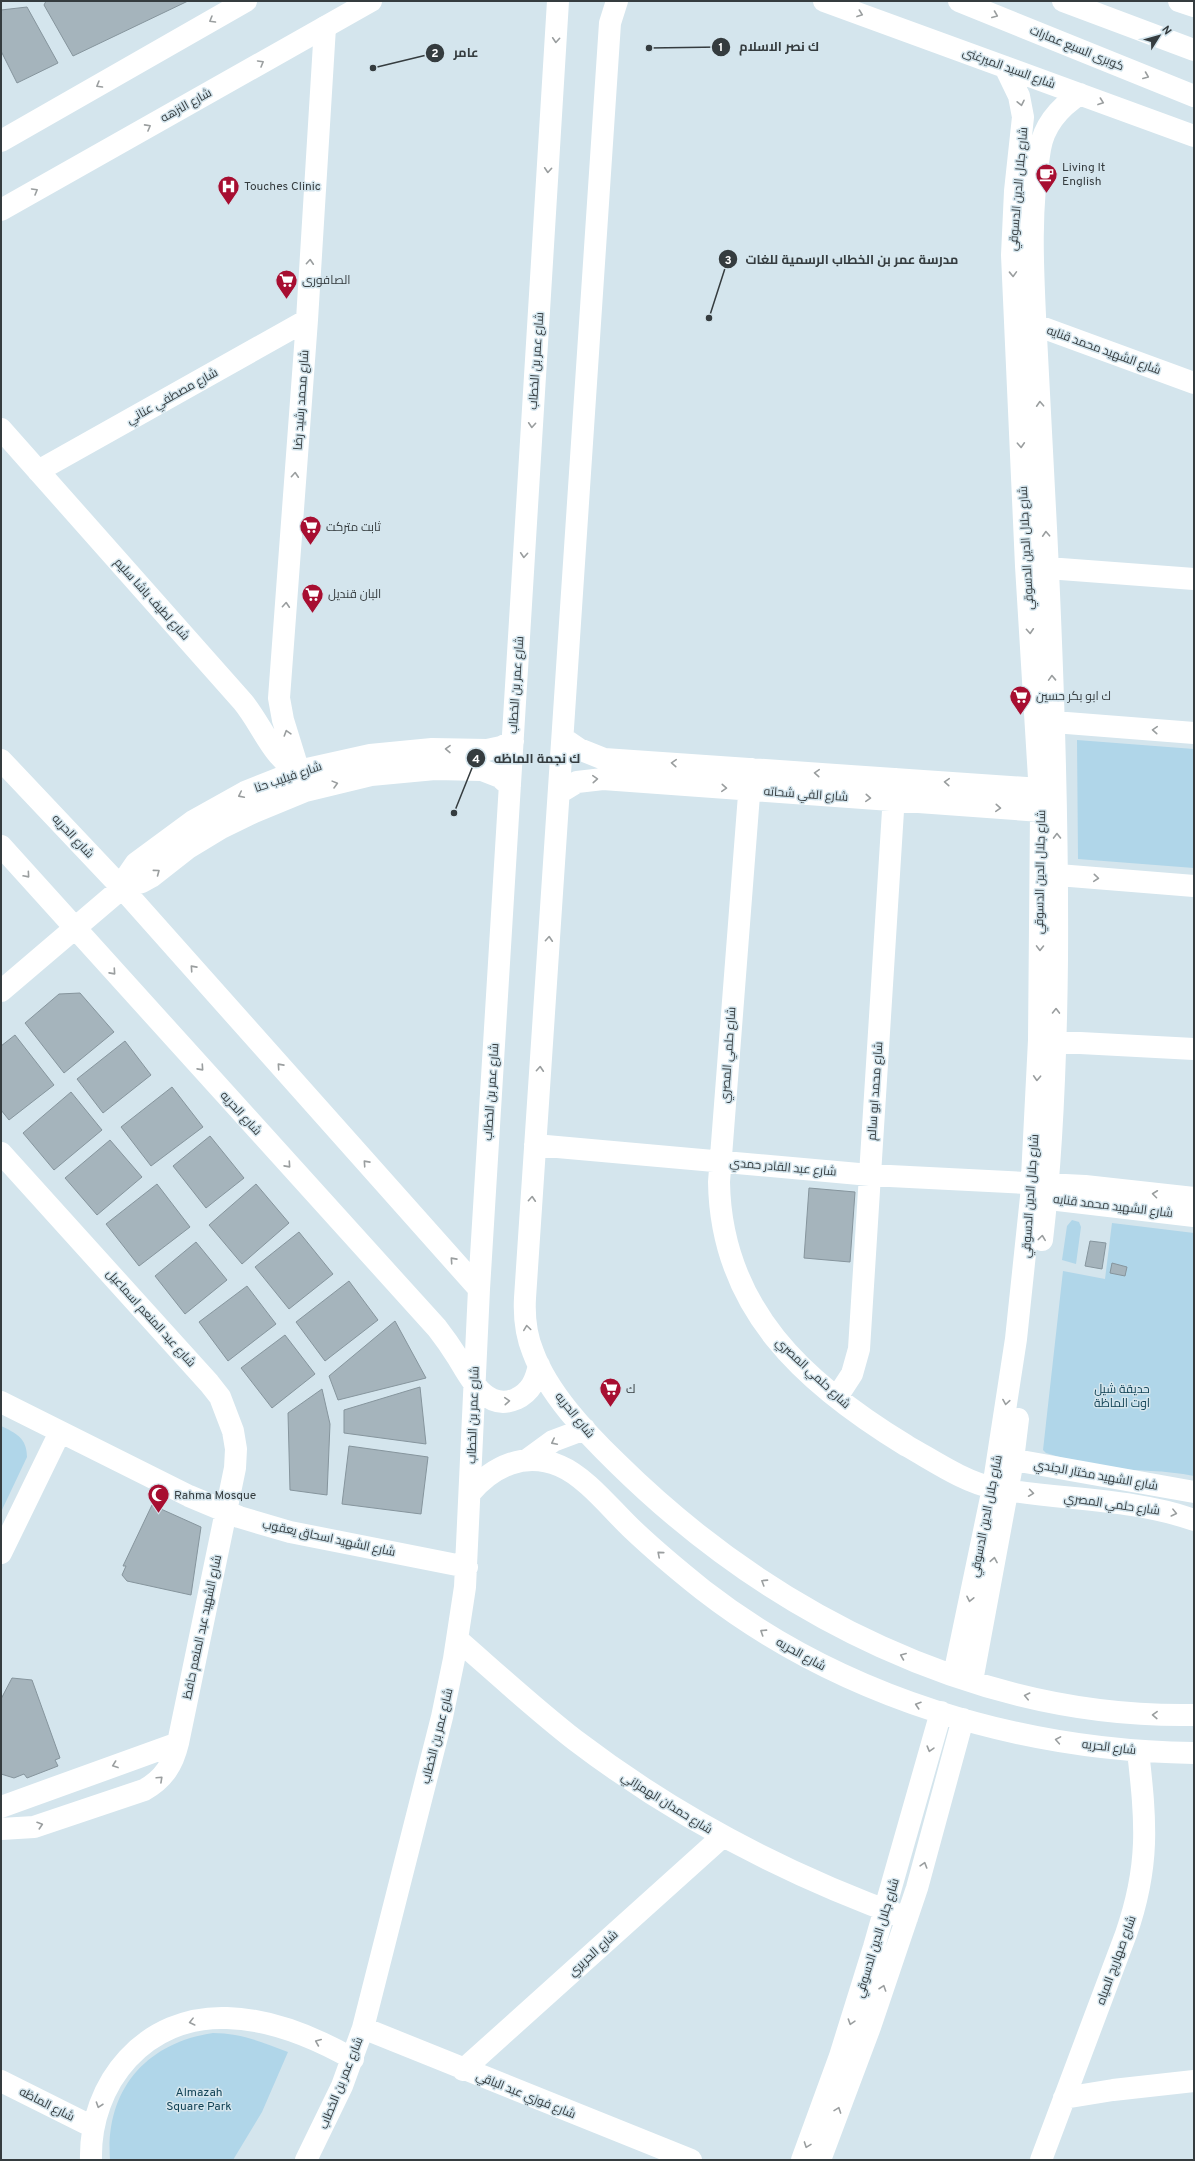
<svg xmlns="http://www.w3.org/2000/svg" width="1195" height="2161" viewBox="0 0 1195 2161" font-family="Overpass,Cairo,sans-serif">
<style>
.green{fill:#b0d6e9}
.building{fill:#a5b4bc;stroke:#86959d}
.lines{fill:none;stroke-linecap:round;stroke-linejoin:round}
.minor{stroke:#fff;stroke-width:22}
.major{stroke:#fff;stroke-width:22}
.oneway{stroke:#9a9e9f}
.labels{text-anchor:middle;stroke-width:3;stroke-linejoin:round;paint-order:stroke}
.street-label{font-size:12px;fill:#353c3f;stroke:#d4e5ed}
.poi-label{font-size:12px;fill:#353c3f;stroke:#d4e5ed;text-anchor:start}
.park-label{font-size:12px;fill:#124356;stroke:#d4e5ed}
.leader{fill:none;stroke:#353c3f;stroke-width:1.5}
.callout-dot{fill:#353c3f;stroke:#d4e5ed;stroke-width:1.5}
.mark-label{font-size:12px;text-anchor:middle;font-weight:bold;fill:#fff}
.callout-label{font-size:13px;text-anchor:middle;font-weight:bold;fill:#353c3f;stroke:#d4e5ed;stroke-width:3;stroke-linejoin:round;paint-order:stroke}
</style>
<rect width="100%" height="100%" fill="#d4e5ed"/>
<path class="green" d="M 1077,740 L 1194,749 L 1194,868 L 1078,859 Z
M 1072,1220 L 1079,1222 L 1081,1227 L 1076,1264 L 1062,1260 L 1067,1226 Z
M 1112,1223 L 1194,1233 L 1194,1476 C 1165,1470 1137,1471 1108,1468 C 1087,1465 1066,1459 1046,1453 L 1043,1450 L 1063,1271 L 1105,1279 Z
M 1,1426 C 16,1433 27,1438 27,1457 L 1,1512 Z
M 213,2033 C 240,2033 262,2042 288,2052 L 262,2112 L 233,2160 L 110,2160 C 105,2091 145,2043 213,2033 Z"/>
<path class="building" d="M 46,1 L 188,1 L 73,56 L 44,5 Z
M 27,7 L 58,63 L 17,83 L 1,51 L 1,10 Z
M 80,993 L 114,1032 L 64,1073 L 25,1023 L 59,994 Z
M 15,1035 L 54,1085 L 9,1120 L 1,1110 L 1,1046 Z
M 125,1041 L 151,1075 L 103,1113 L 77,1079 Z
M 172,1087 L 203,1127 L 151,1166 L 121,1127 Z
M 71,1092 L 102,1130 L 54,1170 L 23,1133 Z
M 210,1136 L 244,1178 L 206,1208 L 173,1166 Z
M 110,1140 L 142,1177 L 97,1215 L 65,1178 Z
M 157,1184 L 190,1227 L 139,1266 L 106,1224 Z
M 256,1184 L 289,1223 L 242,1264 L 209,1225 Z
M 809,1188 L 855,1192 L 850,1262 L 804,1258 Z
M 299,1232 L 333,1274 L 289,1309 L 255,1267 Z
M 1090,1241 L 1106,1243 L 1102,1269 L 1085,1266 Z
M 196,1242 L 227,1280 L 185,1314 L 155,1276 Z
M 1112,1263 L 1127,1267 L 1125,1276 L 1110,1273 Z
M 349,1281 L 378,1320 L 325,1361 L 296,1322 Z
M 247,1286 L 276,1324 L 228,1361 L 199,1322 Z
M 395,1321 L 426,1378 L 338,1400 L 329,1376 Z
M 285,1335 L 315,1374 L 272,1408 L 241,1368 Z
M 420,1387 L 426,1444 L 344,1433 L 344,1410 Z
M 322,1389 L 330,1424 L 327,1495 L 290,1490 L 288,1413 Z
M 349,1446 L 428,1457 L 421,1514 L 342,1504 Z
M 152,1505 L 201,1527 L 191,1595 L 127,1581 L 122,1575 L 126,1566 L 123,1566 Z
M 12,1678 L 32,1680 L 60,1758 L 55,1760 L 58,1766 L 27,1778 L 24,1774 L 14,1778 L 1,1774 L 1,1699 Z"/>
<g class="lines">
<path class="minor" d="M 617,1 L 610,23 L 525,1298 C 524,1316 526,1335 533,1352 C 548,1393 586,1433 617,1463 C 769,1613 977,1719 1194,1715
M 824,1 L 1194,136
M 1179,1 L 1194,6
M 1022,320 L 1194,383
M 1,429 L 243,702 C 262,725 272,757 298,771
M 38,471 L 307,320
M 1034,567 L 1194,579
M 1054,722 L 1194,733
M 563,738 L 579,749 L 604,759 L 1054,790
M 1,760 L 122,888 L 479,1289
M 751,769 L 719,1182 C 721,1309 805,1384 907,1446 C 934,1461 964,1482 994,1488 C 1058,1500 1132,1498 1194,1520
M 305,791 L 283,720 L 279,698 L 307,320 L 325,27
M 559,793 L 577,782 L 603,779 L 1055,812
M 1,846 L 437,1328 C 444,1337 451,1347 458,1358 C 470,1378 486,1412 516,1399 C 531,1392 536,1380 539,1365
M 1058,875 L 1194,886
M 122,888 L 125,879 L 136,863 L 193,821 L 245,792 L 298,771 L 370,755 L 432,749 L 487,750 L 501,747 L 513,741
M 1,991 L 122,888 L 142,882 L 151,877 L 188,848 L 221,828 L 254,812 L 305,791 L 371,775 L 435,769 L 482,770 L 500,777 L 510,786
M 1042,1041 L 1194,1049
M 535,1145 L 870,1175 L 1085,1186 L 1194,1198
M 1,1153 L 209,1383 L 220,1397 L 233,1431 L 236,1449 L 235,1468 L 178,1743 C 173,1764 164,1779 144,1790 L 34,1827 L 1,1829
M 1032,1197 L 1194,1216
M 1042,1240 C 1053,1147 1056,1054 1057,960 C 1058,816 1053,672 1046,528 C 1043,464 1039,400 1036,336 C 1033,274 1029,210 1040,149 C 1044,125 1060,107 1080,94
M 837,1397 L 852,1374 L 859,1349 L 895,779
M 1,1402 L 189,1496 L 239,1517 L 290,1532 L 467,1567
M 998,1457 L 1194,1492
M 527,1460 L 553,1441 L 585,1429
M 470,1493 C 493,1466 525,1451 560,1466 C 586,1477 611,1509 631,1528 C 654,1550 678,1570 703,1590 C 841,1697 1020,1751 1194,1753
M 1,1553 L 60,1432
M 457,1639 C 496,1673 534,1708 575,1740 C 676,1817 787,1875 907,1918
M 954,1675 L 993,1488 L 1016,1339 L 1031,1197 L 1039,1040 L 1041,811 L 1026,566 L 1012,255 L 1015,191 L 1023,117 L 1019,96 L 1005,67
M 972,1681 L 1013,1460 L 1018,1419
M 1,1807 L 178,1743
M 363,2028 L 691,2160
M 463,2070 L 722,1837
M 1,2081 L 93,2127
M 1064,2098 L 1113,2090 L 1194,2081
M 91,2160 C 89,2082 146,2015 227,2018 C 270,2019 316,2038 353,2059
M 306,2160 L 342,2086 L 363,2028 L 442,1717 L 454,1659 L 465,1587 L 479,1289 L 558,1
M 802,2160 L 840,2056 L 874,1947 L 941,1712
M 820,2160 L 870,2027 L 917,1888 L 963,1719
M 1041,2160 L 1126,1934 C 1150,1865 1146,1822 1138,1751"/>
<path class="major" d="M 959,1 L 1194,96
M 1063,1 L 1194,50
M 1,141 L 246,1
M 1,210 L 371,1"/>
</g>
<defs><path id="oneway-chevron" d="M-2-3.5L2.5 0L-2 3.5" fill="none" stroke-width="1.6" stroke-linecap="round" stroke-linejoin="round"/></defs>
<g class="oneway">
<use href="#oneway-chevron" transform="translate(860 14) rotate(20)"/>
<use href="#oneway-chevron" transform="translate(995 15) rotate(22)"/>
<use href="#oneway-chevron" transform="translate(212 20) rotate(150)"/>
<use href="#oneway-chevron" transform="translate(556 40) rotate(94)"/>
<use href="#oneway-chevron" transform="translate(261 63) rotate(-30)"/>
<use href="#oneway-chevron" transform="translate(1146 76) rotate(22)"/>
<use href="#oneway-chevron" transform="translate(99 85) rotate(150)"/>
<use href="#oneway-chevron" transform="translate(1101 102) rotate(20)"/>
<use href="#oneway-chevron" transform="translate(1021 103) rotate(78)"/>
<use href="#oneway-chevron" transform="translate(148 127) rotate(-29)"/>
<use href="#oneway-chevron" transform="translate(548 170) rotate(94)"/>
<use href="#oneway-chevron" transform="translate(35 191) rotate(-30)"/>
<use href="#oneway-chevron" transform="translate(310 262) rotate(-86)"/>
<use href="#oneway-chevron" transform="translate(1013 274) rotate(88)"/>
<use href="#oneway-chevron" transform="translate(1040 404) rotate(-93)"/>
<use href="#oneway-chevron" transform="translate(532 425) rotate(94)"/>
<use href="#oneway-chevron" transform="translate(1021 445) rotate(87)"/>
<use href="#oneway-chevron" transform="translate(295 475) rotate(-86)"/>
<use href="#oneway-chevron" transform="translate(1046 534) rotate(-93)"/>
<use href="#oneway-chevron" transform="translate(524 555) rotate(94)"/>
<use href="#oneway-chevron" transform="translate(286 605) rotate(-86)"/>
<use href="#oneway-chevron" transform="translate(1030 631) rotate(86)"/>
<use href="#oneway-chevron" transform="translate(1052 678) rotate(-92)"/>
<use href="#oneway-chevron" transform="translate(1155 730) rotate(-176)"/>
<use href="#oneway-chevron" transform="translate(287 733) rotate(-107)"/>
<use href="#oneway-chevron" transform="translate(448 749) rotate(-179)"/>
<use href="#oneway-chevron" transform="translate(674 763) rotate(-176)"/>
<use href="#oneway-chevron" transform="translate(817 773) rotate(-176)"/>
<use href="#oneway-chevron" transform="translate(595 779) rotate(-4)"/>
<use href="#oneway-chevron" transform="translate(947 782) rotate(-176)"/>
<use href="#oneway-chevron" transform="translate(335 784) rotate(-15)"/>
<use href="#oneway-chevron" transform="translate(724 788) rotate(4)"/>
<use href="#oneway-chevron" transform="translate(241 795) rotate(154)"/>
<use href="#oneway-chevron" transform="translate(868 798) rotate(4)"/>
<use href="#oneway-chevron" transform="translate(998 808) rotate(4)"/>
<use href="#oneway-chevron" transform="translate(1057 836) rotate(-91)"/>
<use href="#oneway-chevron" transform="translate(157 872) rotate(-37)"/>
<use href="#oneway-chevron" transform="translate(27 875) rotate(49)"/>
<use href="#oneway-chevron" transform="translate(1096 878) rotate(5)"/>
<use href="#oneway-chevron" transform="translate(549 939) rotate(-86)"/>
<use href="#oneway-chevron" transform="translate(1040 948) rotate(91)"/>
<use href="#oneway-chevron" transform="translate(193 968) rotate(-132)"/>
<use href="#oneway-chevron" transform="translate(113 972) rotate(48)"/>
<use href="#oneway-chevron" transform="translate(1056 1011) rotate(-89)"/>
<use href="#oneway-chevron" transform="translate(280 1066) rotate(-132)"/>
<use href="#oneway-chevron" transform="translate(201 1068) rotate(48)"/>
<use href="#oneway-chevron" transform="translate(540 1069) rotate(-86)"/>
<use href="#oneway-chevron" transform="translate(1037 1078) rotate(93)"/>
<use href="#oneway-chevron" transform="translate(366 1163) rotate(-132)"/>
<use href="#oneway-chevron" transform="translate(288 1165) rotate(48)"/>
<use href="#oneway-chevron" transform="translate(1155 1194) rotate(-173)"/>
<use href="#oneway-chevron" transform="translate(532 1199) rotate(-86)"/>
<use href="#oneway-chevron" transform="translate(1042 1238) rotate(-83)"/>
<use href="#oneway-chevron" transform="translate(453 1260) rotate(-132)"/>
<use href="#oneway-chevron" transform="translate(527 1328) rotate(-98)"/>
<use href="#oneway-chevron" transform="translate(507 1401) rotate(-4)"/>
<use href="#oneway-chevron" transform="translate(1006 1402) rotate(99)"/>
<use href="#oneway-chevron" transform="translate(554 1442) rotate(153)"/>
<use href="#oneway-chevron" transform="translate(1031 1493) rotate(8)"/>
<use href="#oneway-chevron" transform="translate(1174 1513) rotate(14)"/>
<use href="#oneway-chevron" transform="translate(660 1554) rotate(-139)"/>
<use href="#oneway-chevron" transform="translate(994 1560) rotate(-80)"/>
<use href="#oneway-chevron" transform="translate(764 1582) rotate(-148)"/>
<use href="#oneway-chevron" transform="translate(970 1599) rotate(102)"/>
<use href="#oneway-chevron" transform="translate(763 1632) rotate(-147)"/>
<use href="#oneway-chevron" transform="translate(903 1656) rotate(-158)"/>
<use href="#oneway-chevron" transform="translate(1027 1696) rotate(-167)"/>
<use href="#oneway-chevron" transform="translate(918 1705) rotate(-162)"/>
<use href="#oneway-chevron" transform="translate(1155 1715) rotate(-178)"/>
<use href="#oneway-chevron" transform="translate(1058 1740) rotate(-170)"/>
<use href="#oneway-chevron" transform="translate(930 1749) rotate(106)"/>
<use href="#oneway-chevron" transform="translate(115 1765) rotate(160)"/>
<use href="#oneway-chevron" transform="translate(160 1779) rotate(-43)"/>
<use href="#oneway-chevron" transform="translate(40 1825) rotate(-18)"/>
<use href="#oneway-chevron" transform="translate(924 1865) rotate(-73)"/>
<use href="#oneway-chevron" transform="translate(883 1988) rotate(-71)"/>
<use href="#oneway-chevron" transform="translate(192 2022) rotate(166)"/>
<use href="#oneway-chevron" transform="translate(851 2022) rotate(108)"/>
<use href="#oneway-chevron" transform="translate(318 2042) rotate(-157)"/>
<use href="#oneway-chevron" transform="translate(99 2105) rotate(109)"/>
<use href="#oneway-chevron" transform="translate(838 2110) rotate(-70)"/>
<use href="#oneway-chevron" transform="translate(807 2145) rotate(110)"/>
</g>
<defs>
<symbol id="cafe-pin" viewBox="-11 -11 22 30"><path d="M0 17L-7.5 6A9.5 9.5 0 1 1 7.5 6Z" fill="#a70e31" stroke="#d4e5ed"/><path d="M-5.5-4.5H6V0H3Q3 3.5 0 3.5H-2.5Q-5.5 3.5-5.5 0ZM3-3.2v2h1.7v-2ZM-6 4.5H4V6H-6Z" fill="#fff"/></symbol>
<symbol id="hospital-pin" viewBox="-11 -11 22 30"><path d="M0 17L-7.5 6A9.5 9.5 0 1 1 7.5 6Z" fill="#a70e31" stroke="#d4e5ed"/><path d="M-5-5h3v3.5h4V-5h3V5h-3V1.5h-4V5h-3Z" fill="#fff"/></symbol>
<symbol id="supermarket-pin" viewBox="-11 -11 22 30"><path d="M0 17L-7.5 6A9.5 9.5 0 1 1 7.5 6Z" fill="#a70e31" stroke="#d4e5ed"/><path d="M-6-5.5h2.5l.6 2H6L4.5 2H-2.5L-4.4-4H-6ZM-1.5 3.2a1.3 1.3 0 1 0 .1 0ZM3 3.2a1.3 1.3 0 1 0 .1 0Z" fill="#fff"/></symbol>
<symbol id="mosque-pin" viewBox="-11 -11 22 30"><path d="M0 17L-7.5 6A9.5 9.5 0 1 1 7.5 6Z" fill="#a70e31" stroke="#d4e5ed"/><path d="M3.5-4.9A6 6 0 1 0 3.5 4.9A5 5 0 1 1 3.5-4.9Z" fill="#fff"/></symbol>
</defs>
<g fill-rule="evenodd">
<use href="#cafe-pin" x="1034" y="162" width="25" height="34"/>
<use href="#hospital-pin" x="216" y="174" width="25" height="34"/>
<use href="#supermarket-pin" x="274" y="268" width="25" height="34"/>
<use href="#supermarket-pin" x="298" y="514" width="25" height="34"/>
<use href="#supermarket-pin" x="300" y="582" width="25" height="34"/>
<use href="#supermarket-pin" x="1008" y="684" width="25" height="34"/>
<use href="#supermarket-pin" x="598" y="1376" width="25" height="34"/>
<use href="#mosque-pin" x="146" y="1482" width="25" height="34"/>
</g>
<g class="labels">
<g class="street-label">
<text transform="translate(1077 48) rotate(22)" y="4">كوبرى السبع عمارات</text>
<text transform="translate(1009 68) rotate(20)" y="4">شارع السيد الميرغنى</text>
<text transform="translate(186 105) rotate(-29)" y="4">شارع النزهه</text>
<text transform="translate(1018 189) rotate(-85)" y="4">شارع جلال الدين الدسوقي</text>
<text transform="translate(1104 350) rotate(20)" y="4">شارع الشهيد محمد قنايه</text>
<text transform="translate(536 361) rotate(-86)" y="4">شارع عمر بن الخطاب</text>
<text transform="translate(172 396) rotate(-29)" y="4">شارع مصطفي عناني</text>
<text transform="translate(301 400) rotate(-86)" y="4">شارع محمد رشيد رضا</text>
<text transform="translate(1026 548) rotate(-93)" y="4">شارع جلال الدين الدسوقي</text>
<text transform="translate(152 599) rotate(48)" y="4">شارع لطيف باشا سليم</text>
<text transform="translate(516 685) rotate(-86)" y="4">شارع عمر بن الخطاب</text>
<text transform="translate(288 777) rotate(-19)" y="4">شارع فيليب حنا</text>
<text transform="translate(806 794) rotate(4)" y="4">شارع الفي شحاته</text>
<text transform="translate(73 836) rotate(47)" y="4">شارع الحريه</text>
<text transform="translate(1040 872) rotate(-89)" y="4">شارع جلال الدين الدسوقي</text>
<text transform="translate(728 1055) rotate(-86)" y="4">شارع حلمي المصري</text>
<text transform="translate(875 1091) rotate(-86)" y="4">شارع محمد ابو سالم</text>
<text transform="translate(491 1092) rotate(-86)" y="4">شارع عمر بن الخطاب</text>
<text transform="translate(241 1113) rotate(48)" y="4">شارع الحريه</text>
<text transform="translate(783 1167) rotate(5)" y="4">شارع عبد القادر حمدي</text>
<text transform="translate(1030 1196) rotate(-86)" y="4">شارع جلال الدين الدسوقي</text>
<text transform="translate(1113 1206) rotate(7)" y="4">شارع الشهيد محمد قنايه</text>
<text transform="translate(151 1318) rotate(48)" y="4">شارع عبد المنعم اسماعيل</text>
<text transform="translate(813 1373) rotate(43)" y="4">شارع حلمي المصري</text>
<text transform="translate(473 1415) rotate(-88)" y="4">شارع عمر بن الخطاب</text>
<text transform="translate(575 1415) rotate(51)" y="4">شارع الحريه</text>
<text transform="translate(1096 1475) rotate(10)" y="4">شارع الشهيد مختار الجندي</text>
<text transform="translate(1112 1504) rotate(8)" y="4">شارع حلمي المصري</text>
<text transform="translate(986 1516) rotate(-79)" y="4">شارع جلال الدين الدسوقي</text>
<text transform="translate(329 1538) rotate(12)" y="4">شارع الشهيد اسحاق يعقوب</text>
<text transform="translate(202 1627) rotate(-78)" y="4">شارع الشهيد عبد المنعم حافظ</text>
<text transform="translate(801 1654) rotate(29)" y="4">شارع الحريه</text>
<text transform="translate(437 1736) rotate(-76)" y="4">شارع عمر بن الخطاب</text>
<text transform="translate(1109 1747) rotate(7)" y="4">شارع الحريه</text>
<text transform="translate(667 1803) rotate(32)" y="4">شارع حمدان الهمزاني</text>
<text transform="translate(877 1938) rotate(-73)" y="4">شارع جلال الدين الدسوقي</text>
<text transform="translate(593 1953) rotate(-42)" y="4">شارع الحريري</text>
<text transform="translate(1116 1960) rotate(-70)" y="4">شارع صهاريج المياه</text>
<text transform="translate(341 2083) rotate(-68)" y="4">شارع عمر بن الخطاب</text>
<text transform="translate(526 2095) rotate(22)" y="4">شارع فوزي عبد الباقي</text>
<text transform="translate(47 2104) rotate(27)" y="4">شارع الماظه</text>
</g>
<g class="poi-label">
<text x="1062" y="171">Living It<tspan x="1062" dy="14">English</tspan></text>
<text x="244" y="190">Touches Clinic</text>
<text x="302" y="284">الصافورى</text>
<text x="326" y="531">ثابت متركت</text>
<text x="328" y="598">البان قنديل</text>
<text x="1036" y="700">ك ابو بكر حسين</text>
<text x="626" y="1393">ك</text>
<text x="174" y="1499">Rahma Mosque</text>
</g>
<g class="park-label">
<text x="1122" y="1393">حديقة شيل<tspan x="1122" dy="14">اوت الماظة</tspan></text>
<text x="199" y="2096">Almazah<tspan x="199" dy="14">Square Park</tspan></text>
</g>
</g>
<path class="leader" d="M649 48L721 47M373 68L435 53M709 318L728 259M454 813L476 758"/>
<g class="callout-dot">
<circle cx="649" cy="48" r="4"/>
<circle cx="373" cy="68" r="4"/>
<circle cx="709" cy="318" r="4"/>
<circle cx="454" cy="813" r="4"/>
<circle cx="721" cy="47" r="10"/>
<circle cx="435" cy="53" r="10"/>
<circle cx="728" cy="259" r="10"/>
<circle cx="476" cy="758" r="10"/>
</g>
<g class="mark-label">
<text x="721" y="51">1</text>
<text x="435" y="57">2</text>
<text x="728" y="264">3</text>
<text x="476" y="763">4</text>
</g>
<g class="callout-label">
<text x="779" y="51">ك نصر الاسلام</text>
<text x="466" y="57">عامر</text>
<text x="852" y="264">مدرسة عمر بن الخطاب الرسمية للغات</text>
<text x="537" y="763">ك نجمة الماظه</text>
</g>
<rect width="1195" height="2161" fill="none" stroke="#353c3f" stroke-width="4"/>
<g transform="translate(1159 36) rotate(53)" stroke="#d4e5ed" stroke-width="3" paint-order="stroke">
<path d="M0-3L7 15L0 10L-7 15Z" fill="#353c3f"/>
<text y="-6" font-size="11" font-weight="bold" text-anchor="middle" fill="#353c3f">N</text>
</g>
</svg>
